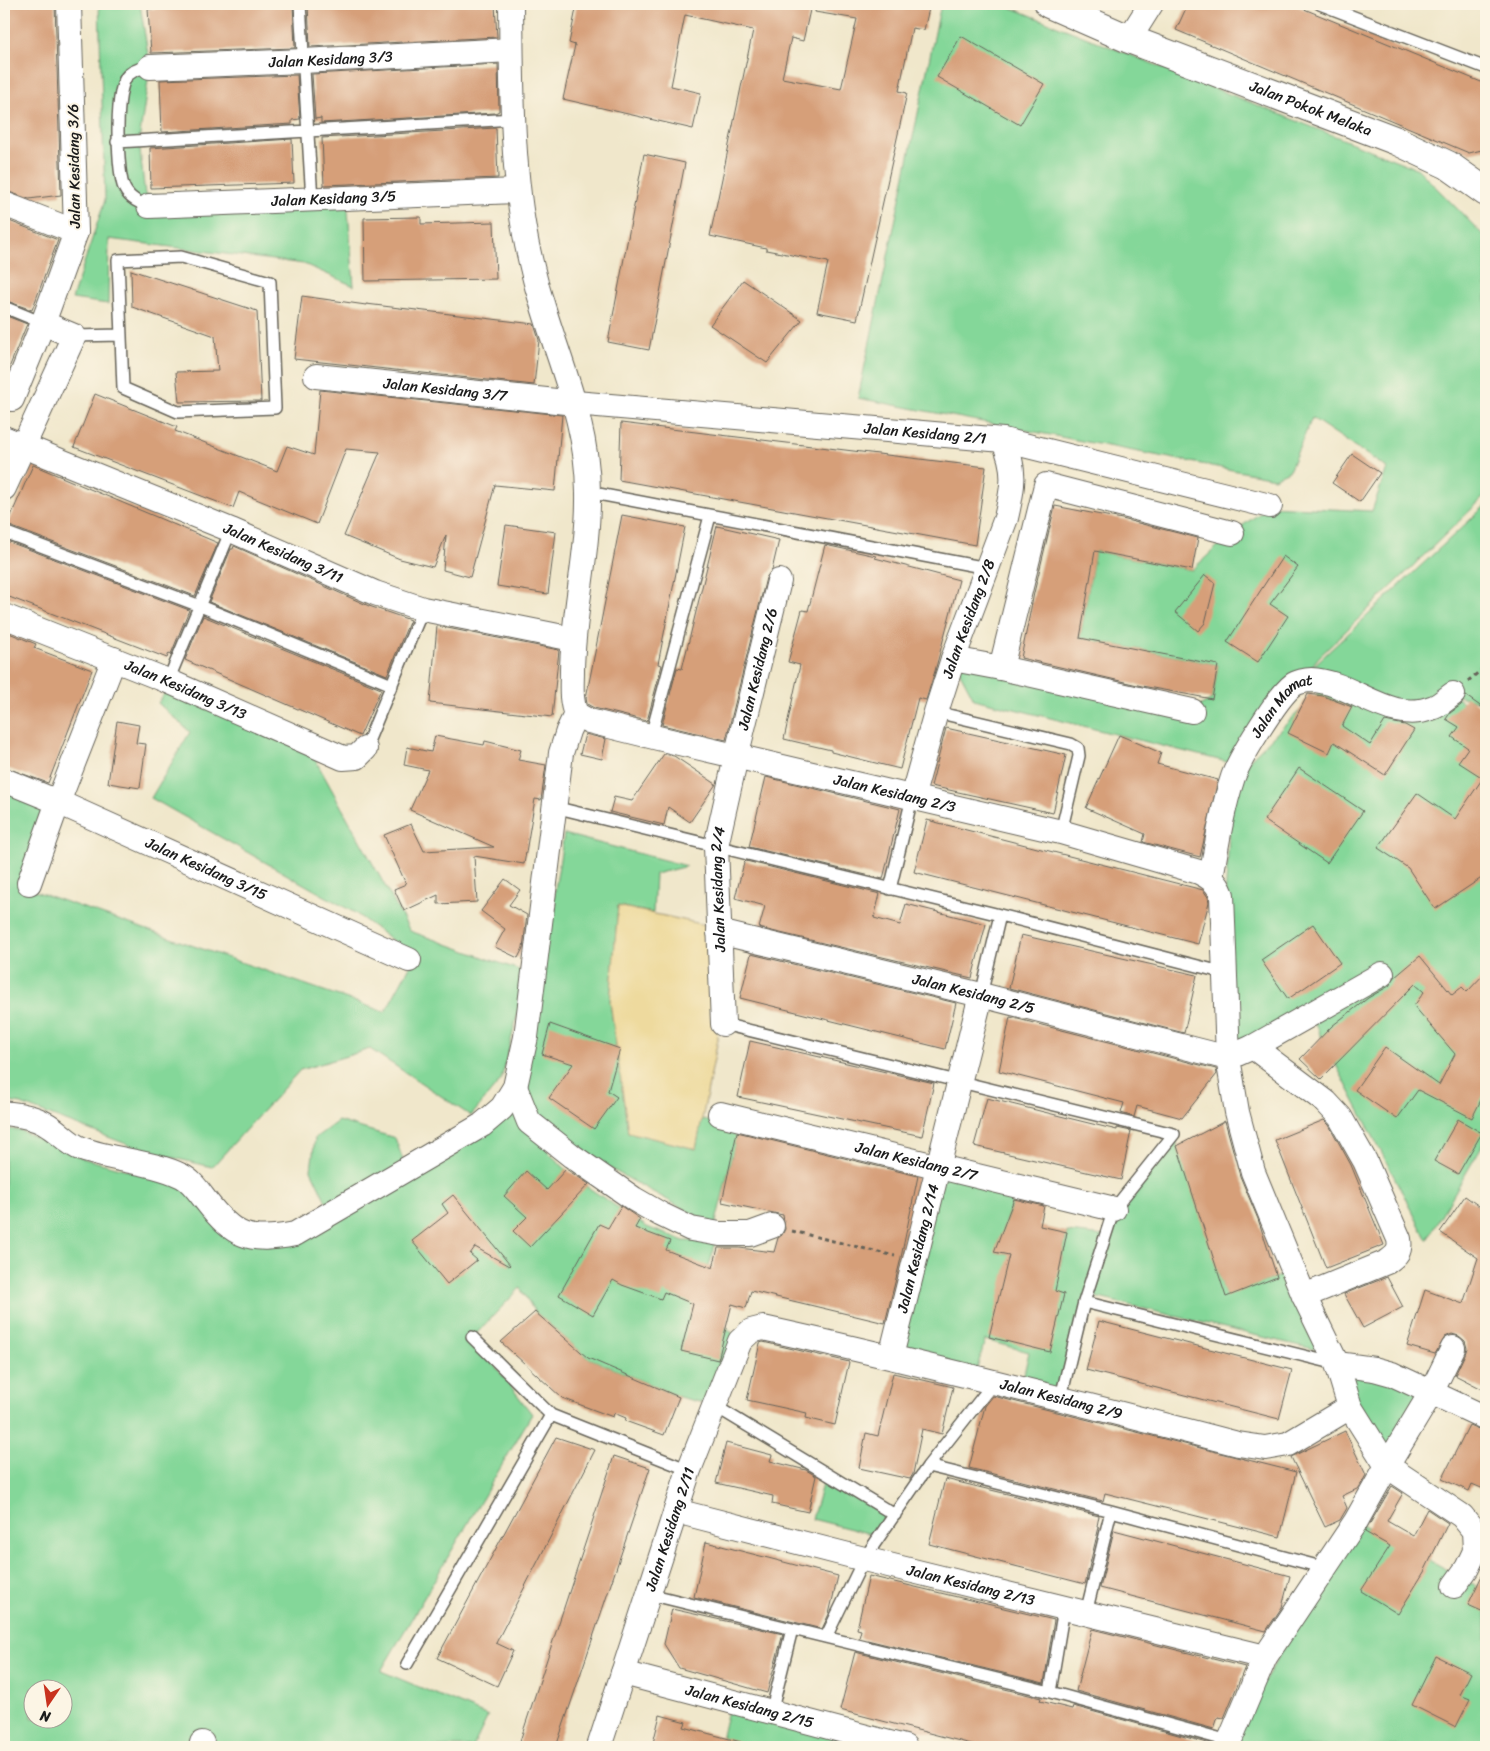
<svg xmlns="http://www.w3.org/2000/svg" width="1490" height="1751" viewBox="0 0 1490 1751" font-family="Sriracha,sans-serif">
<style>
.green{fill:#84d799;stroke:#507a5a;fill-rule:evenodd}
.sand{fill:#eeda9e;stroke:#857b5d}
.building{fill:#d69f79}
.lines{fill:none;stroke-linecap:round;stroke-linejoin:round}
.service-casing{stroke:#666359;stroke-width:14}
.minor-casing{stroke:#666359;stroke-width:26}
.tertiary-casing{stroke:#666359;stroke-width:30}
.path{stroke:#666359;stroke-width:3;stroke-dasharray:4 4;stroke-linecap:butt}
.service{stroke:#fff;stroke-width:11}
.minor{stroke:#fff;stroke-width:24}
.tertiary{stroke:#fff;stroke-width:28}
.labels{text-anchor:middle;stroke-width:4;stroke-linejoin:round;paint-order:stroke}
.street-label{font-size:15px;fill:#1c1c1c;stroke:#fcf5e5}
</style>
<rect width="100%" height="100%" fill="#fcf5e5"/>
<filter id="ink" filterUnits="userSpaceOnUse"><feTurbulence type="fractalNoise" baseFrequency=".02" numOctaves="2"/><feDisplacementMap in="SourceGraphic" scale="10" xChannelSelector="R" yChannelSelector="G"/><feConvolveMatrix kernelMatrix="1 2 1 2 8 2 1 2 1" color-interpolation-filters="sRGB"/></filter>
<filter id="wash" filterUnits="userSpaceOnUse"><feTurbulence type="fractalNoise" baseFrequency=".0096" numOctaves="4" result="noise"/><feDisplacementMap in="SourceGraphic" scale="20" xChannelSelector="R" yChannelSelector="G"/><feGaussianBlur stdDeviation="1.12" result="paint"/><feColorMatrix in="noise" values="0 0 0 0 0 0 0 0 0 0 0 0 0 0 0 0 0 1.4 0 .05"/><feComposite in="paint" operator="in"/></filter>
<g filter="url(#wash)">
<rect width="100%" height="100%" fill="#f0e7cb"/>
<path class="green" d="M 99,4 L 140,4 L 150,67 L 139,141 L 145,195 L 347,198 L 354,286 L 304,264 L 109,239 L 108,304 L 72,299 L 105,200 Z
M 941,4 L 1002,4 L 1418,169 L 1486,238 L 1486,495 L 1318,658 L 1308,671 L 1486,505 L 1486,703 L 1454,695 L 1486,724 L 1486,1139 L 1427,1240 L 1310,1015 L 1228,1058 L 1223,929 L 1233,776 L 1327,684 L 1306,675 L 1239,765 L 974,699 L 953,659 L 1192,710 L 1212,699 L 1218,665 L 1080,638 L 1095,551 L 1192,570 L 1232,533 L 1270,506 L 1372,511 L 1387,468 L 1312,418 L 1289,471 L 1274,478 L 858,398 Z
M 170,685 L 311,752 L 410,931 L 528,973 L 501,1080 L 471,1116 L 370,1049 L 300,1070 L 212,1167 L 145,1151 L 21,1104 L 4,1101 L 4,789 L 43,807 L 20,886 L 385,1012 L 415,957 L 355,913 L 151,798 L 190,732 L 158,703 Z
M 564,834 L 687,866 L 655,874 L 653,913 L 618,906 L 610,1002 L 628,1132 L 696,1149 L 702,1119 L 738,1131 L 715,1226 L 529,1124 L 550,1154 L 577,1180 L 647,1227 L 684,1241 L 716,1241 L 700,1300 L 740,1341 L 715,1406 L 679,1397 L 588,1358 L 535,1312 L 520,1288 L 473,1337 L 532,1414 L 381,1671 L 488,1716 L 473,1747 L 4,1747 L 4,1129 L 19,1130 L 85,1159 L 195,1187 L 253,1237 L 331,1212 L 311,1170 L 315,1138 L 338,1121 L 395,1138 L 406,1168 L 521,1101 ZM 32,1688 L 62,1688 L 62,1718 L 32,1718 Z
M 1174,1134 L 1226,1296 L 1277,1277 L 1289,1275 L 1321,1351 L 1095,1297 L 1114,1209 Z
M 938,1167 L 1016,1192 L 995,1252 L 1060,1266 L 1067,1232 L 1105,1236 L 1061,1397 L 1021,1387 L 1029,1352 L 985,1340 L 975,1376 L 891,1356 Z
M 1337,1364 L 1431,1393 L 1388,1465 Z
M 824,1478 L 886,1515 L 875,1535 L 812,1519 Z
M 1356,1521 L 1486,1591 L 1486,1747 L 1227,1747 Z
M 730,1702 L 907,1747 L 719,1747 Z"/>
<path class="sand" d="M 618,906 L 706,925 L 718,1039 L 696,1149 L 628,1132 L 610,1002 Z"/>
<g id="blocks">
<path class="building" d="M 4,4 L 55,4 L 61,195 L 29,199 L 6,191 L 4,144 Z
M 225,4 L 293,4 L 295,48 L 151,53 L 148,9 Z
M 308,4 L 495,4 L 497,37 L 310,47 Z
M 577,4 L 781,4 L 810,10 L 803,41 L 791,38 L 782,78 L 841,89 L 857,19 L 815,12 L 816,4 L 930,4 L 924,30 L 912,28 L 899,91 L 907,93 L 857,320 L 817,312 L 828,262 L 766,250 L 766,248 L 710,236 L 753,30 L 685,15 L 671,86 L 701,93 L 693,129 L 563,99 L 575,45 L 569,43 Z
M 1188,4 L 1292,4 L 1486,84 L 1486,149 L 1469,153 L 1176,30 Z
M 961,36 L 1044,84 L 1020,125 L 937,77 Z
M 498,64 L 499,111 L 495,113 L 321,123 L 321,118 L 315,119 L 312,74 Z
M 297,75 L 300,119 L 292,120 L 292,124 L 162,132 L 160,80 Z
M 496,128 L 498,178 L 324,185 L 322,138 Z
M 292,139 L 294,183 L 151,188 L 150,148 Z
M 644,154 L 685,163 L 649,350 L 608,342 Z
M 421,217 L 421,224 L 494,222 L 496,279 L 365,281 L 364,218 Z
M 4,219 L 58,240 L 32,310 L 4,300 Z
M 131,270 L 257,311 L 261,401 L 179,402 L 176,372 L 218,371 L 215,336 L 132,307 Z
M 743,280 L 802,320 L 767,363 L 710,325 Z
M 302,296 L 366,305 L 366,304 L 534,324 L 539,340 L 534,385 L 294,359 Z
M 4,315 L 27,324 L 4,380 Z
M 320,390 L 562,415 L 555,491 L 495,485 L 470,577 L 443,570 L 446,535 L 433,567 L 400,559 L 344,536 L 380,452 L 346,449 L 317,524 L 239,492 L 233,508 L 74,447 L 95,394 L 177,427 L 175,431 L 277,471 L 287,446 L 314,455 Z
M 621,423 L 986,467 L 975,545 L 619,480 Z
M 1352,454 L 1380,473 L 1360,502 L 1332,483 Z
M 33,465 L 218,543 L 195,596 L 7,525 Z
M 1055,506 L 1122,519 L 1198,538 L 1192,570 L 1095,551 L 1080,638 L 1218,665 L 1212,699 L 1142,686 L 1021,658 L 1034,593 Z
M 622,515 L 685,527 L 658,664 L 662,665 L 647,721 L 594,708 L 587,704 L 586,698 Z
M 506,525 L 556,532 L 548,594 L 497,586 Z
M 717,526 L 779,540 L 772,570 L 766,578 L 726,740 L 662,725 L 677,668 L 682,669 Z
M 4,540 L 189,610 L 171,654 L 169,653 L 167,658 L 4,595 Z
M 825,545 L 876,556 L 875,558 L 959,580 L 935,671 L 926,700 L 918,698 L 900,769 L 831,752 L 831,750 L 784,739 L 800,665 L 788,662 L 802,610 L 808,611 Z
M 234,546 L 369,606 L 410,620 L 387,675 L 209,602 L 231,549 L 233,549 Z
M 1283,556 L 1298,567 L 1270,604 L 1288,616 L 1258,662 L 1227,642 Z
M 1205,575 L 1215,583 L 1205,623 L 1198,631 L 1175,612 Z
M 203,616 L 381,689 L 360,736 L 185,660 Z
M 437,626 L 559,650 L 552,717 L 430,703 Z
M 4,631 L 36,644 L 34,648 L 92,670 L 48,783 L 4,767 Z
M 1308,694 L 1323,696 L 1352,707 L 1342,726 L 1370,745 L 1385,721 L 1405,725 L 1414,730 L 1385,775 L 1334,742 L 1329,753 L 1288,733 Z
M 1466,696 L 1486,710 L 1486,875 L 1435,909 L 1408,868 L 1378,848 L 1417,793 L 1455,819 L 1483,778 L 1458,762 L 1468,748 L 1452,737 L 1459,727 L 1446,719 L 1450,713 L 1461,705 Z
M 117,721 L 139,725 L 136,743 L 146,744 L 140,788 L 108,783 Z
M 946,728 L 1066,755 L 1053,813 L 931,786 Z
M 585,734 L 606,739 L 602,759 L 580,754 Z
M 1119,735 L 1161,753 L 1157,764 L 1218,780 L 1200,857 L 1143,842 L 1145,834 L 1086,808 Z
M 435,736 L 484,745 L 485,741 L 521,750 L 518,760 L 546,765 L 541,800 L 535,799 L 524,864 L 474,856 L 477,902 L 438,904 L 438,895 L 404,911 L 394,889 L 406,884 L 384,835 L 411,824 L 424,851 L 494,847 L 410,810 L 428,770 L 404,765 L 407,747 L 431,752 Z
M 664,754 L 674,756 L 716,784 L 690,822 L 668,807 L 664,825 L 610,812 L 614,797 L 632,801 Z
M 1299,768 L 1363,811 L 1327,863 L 1264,820 Z
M 766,777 L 900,809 L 883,879 L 749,847 Z
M 927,820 L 1203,890 L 1208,897 L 1209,902 L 1198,944 L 914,872 Z
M 746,861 L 880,894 L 874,918 L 900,925 L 906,904 L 986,924 L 972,978 L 759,928 L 765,906 L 735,898 L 744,863 Z
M 505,879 L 520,890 L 509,905 L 527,915 L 523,948 L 518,958 L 495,947 L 505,929 L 481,911 Z
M 1313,924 L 1340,963 L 1288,999 L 1261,960 Z
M 1021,935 L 1197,975 L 1184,1033 L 1009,988 Z
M 751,954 L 956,1003 L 945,1049 L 740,998 Z
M 1420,956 L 1452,995 L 1462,987 L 1467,992 L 1486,972 L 1486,1090 L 1472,1118 L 1418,1090 L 1397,1119 L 1355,1090 L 1385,1047 L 1439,1085 L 1455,1054 L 1414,1006 L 1424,992 L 1415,984 L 1321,1079 L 1300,1059 L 1332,1026 L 1368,998 L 1389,986 L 1395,977 Z
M 1010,1017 L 1216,1069 L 1217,1074 L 1182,1118 L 1137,1106 L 1134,1117 L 1121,1113 L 1124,1103 L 999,1071 Z
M 550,1024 L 620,1049 L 608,1091 L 617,1097 L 594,1129 L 549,1098 L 573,1064 L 542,1054 Z
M 750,1041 L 934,1083 L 922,1136 L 738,1097 Z
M 987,1098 L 1117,1130 L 1117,1128 L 1131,1131 L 1121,1180 L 974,1146 Z
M 1458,1119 L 1482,1133 L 1458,1174 L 1434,1161 Z
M 1324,1120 L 1329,1125 L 1351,1165 L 1384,1245 L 1326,1268 L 1275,1140 Z
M 1225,1121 L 1240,1176 L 1258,1219 L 1277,1277 L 1226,1297 L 1177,1146 Z
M 737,1132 L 918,1176 L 900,1262 L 885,1323 L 751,1291 L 746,1308 L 732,1304 L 718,1360 L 681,1351 L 693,1304 L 664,1292 L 661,1299 L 622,1285 L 613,1280 L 593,1315 L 559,1295 L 599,1224 L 608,1228 L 621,1206 L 640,1219 L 635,1228 L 670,1241 L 666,1250 L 713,1268 L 718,1248 L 739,1248 L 774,1252 L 778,1238 L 782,1235 L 785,1229 L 783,1215 L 722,1202 Z
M 566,1169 L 589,1184 L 530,1247 L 513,1231 L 527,1217 L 504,1196 L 526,1171 L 547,1190 Z
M 453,1195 L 510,1265 L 509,1266 L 475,1247 L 470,1254 L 477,1260 L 447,1284 L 412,1241 L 448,1213 L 442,1204 Z
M 1465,1196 L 1486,1211 L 1486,1391 L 1455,1375 L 1465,1354 L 1467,1348 L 1465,1341 L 1459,1336 L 1452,1334 L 1445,1337 L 1435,1354 L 1407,1346 L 1425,1290 L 1463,1304 L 1478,1258 L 1440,1232 Z
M 1014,1199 L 1044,1206 L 1040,1226 L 1067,1232 L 1055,1291 L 1064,1294 L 1050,1352 L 989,1337 L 1009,1255 L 994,1252 Z
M 1387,1277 L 1403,1307 L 1363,1328 L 1344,1294 Z
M 535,1312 L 588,1358 L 679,1397 L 664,1435 L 625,1421 L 626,1418 L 614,1413 L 613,1417 L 562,1398 L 501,1342 Z
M 1099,1321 L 1292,1370 L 1279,1419 L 1086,1370 Z
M 763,1342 L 849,1362 L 835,1425 L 806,1418 L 807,1413 L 747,1400 L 760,1343 Z
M 893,1373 L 953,1387 L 942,1434 L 922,1429 L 913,1474 L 910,1479 L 859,1468 L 866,1433 L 878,1436 Z
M 993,1396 L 1296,1472 L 1280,1537 L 1105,1493 L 1103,1501 L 969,1468 L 985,1406 Z
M 1469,1425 L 1486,1432 L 1486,1490 L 1472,1484 L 1469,1491 L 1442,1479 Z
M 1345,1431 L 1366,1475 L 1359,1488 L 1342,1496 L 1347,1508 L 1340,1520 L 1325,1527 L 1291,1457 Z
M 556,1437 L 595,1450 L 496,1643 L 513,1651 L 497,1686 L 437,1658 Z
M 726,1443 L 772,1455 L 770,1461 L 806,1470 L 816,1476 L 808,1512 L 772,1504 L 773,1496 L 716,1483 Z
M 614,1456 L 650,1468 L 556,1747 L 518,1747 Z
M 945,1479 L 1099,1516 L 1097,1526 L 1099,1527 L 1085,1584 L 929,1544 Z
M 1392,1486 L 1403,1493 L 1387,1521 L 1413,1536 L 1427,1509 L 1448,1523 L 1424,1572 L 1398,1614 L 1361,1591 L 1390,1546 L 1365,1532 Z
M 1114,1530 L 1290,1576 L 1282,1607 L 1266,1631 L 1100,1588 Z
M 706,1542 L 838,1576 L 829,1614 L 822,1629 L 694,1597 Z
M 1486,1567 L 1486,1613 L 1468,1605 Z
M 869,1576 L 1054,1620 L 1044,1683 L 859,1638 L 861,1630 L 857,1629 Z
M 672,1609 L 783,1634 L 767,1693 L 679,1668 L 664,1644 Z
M 1092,1629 L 1245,1667 L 1224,1718 L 1218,1717 L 1214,1729 L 1076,1691 Z
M 855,1652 L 1041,1698 L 1040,1701 L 1072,1709 L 1073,1706 L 1211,1744 L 1210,1747 L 983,1747 L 840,1710 Z
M 1436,1656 L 1471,1673 L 1460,1695 L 1470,1699 L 1456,1727 L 1412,1705 Z
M 660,1715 L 686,1722 L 684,1727 L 741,1742 L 741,1747 L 652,1747 Z"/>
</g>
</g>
<g filter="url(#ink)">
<use href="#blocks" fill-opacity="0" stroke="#666359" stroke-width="1"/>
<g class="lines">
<defs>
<path id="service" d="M 300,4 L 312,200
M 1320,4 L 1486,68
M 117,142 L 514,119
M 149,206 C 138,203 127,197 123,185 C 117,166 114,88 128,75 C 135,69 142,68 150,67
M 181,257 L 270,282 L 275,408 L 178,412 L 123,388 L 118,260 Z
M 4,307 L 43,323
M 74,336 L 121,335
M 588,492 L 987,568
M 4,532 L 200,606 L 392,685
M 168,681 L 231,530
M 936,712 L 1071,744 L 1078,748 L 1079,756 L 1061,832
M 651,736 L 710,516
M 365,749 L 423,609
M 554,807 L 1000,915 L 1225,973
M 890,889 L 912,798
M 981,995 L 1000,915
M 723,1024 L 1174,1134 L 1114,1209 L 1084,1302 L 1061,1397
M 1084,1302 L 1337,1364
M 472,1337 L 551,1415 L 689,1470
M 715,1406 L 895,1515
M 928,1466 L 1111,1511 L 1325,1568
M 649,1594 L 1050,1692 L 1229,1741
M 1086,1613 L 1111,1511
M 826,1637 L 864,1559 L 928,1466 L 995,1381
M 407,1664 L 551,1415
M 1050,1692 L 1064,1608
M 771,1713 L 792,1629"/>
<g id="minor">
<path d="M 1129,39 L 1151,4"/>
<path id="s1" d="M 150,67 L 303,61 L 511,50"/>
<path d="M 4,204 L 76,232"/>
<path id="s2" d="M 149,206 L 518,191"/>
<path id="s3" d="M 316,376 L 575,403 L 1003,440 L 1270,506"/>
<path d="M 4,396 L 12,399 L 43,323 L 76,232 L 69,4"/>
<path id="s4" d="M 4,438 L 231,530 L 375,593 L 423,609 L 573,639"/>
<path d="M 4,488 L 74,336 L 43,323"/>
<path id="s5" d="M 4,616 L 168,681 L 343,758 L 357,757 L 365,749"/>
<path d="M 953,659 L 1001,668 L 1192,711"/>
<path d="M 1001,668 L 1046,485 L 1232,533"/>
<path id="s6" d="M 576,714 L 589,721 L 662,739 L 1061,832 L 1199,872 C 1211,878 1217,882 1222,895 L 1228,1058 L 1237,1112 L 1253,1172 L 1304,1296 L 1337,1364 L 1350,1407 L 1387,1466 L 1462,1516 L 1474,1531 L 1475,1551 L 1467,1568 L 1454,1586"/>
<path id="s7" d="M 4,780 L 58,802 L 409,960"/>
<path id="s8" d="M 912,798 L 936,712 L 953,659 L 1006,518 C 1013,488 1017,469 1003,440"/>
<path id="s9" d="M 1211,878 C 1217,844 1222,810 1233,777 C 1240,758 1277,697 1293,685 C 1297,682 1306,680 1311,680 C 1353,681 1389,726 1434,707 C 1440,705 1447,698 1453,694"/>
<path d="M 29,883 L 58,802 L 114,659"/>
<path id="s10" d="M 719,932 L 981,995 L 1228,1058 L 1253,1047 L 1382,974"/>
<path id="s11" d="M 723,1024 L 716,846 L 736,757 L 779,581"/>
<path d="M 1253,1047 L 1326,1102 L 1340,1117 L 1365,1161 L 1399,1239 C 1401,1251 1397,1255 1387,1262 L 1304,1296"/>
<path d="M 515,1087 L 529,1122 L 572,1156 L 634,1199 L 660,1214 L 691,1229 L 720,1234 L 750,1234 L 772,1226"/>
<path d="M 4,1113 C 17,1115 32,1116 44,1123 C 58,1130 68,1144 82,1149 C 114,1161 151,1161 182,1176 C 192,1181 199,1192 206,1201 C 234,1237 249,1243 295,1234 L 482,1125 L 502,1108 L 515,1087 L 526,1037 L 561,753 L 568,731 L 576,714 C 570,700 572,685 572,670 C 573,611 589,552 588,493 C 588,424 560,365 541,300 C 535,282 531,263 527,245 C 511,166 512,84 511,4"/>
<path id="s12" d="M 720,1114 L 1114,1209"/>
<path id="s13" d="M 891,1356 L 981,995"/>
<path d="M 1337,1364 L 1374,1369 L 1392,1374 L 1486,1418"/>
<path id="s14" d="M 676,1511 L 864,1559 L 1265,1657"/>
<path id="s15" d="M 623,1673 L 905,1747"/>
<path d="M 201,1747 L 202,1743"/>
<path id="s16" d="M 599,1747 L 689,1470 L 740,1341 L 751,1331 L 763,1328 C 923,1363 1080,1403 1238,1444 L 1265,1448 L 1288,1444 L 1350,1407"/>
<path d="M 1227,1747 L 1265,1657 L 1356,1521 L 1387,1466 L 1431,1393 L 1453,1348"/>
</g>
<g id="tertiary">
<path id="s17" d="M 1049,4 L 1129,39 L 1397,141 L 1448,165 L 1486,192"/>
</g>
</defs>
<use href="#service" class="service-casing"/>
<use href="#minor" class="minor-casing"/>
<use href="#tertiary" class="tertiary-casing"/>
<path class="path" d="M 1468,681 L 1486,666
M 792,1231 L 895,1256"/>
<use href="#service" class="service"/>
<use href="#minor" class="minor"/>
<use href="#tertiary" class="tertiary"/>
</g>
</g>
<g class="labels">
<g class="street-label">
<text dy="5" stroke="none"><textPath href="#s1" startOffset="181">Jalan Kesidang 3/3</textPath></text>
<text dy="5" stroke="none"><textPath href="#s17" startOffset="282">Jalan Pokok Melaka</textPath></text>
<text transform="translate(74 166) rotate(-91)" y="5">Jalan Kesidang 3/6</text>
<text dy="5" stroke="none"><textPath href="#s2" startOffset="185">Jalan Kesidang 3/5</textPath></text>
<text dy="5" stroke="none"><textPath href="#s3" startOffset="130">Jalan Kesidang 3/7</textPath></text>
<text dy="5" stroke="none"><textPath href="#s3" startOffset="612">Jalan Kesidang 2/1</textPath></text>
<text dy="5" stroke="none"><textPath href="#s4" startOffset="302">Jalan Kesidang 3/11</textPath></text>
<text dy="5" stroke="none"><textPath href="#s8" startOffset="188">Jalan Kesidang 2/8</textPath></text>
<text dy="5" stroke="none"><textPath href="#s11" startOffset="360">Jalan Kesidang 2/6</textPath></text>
<text dy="5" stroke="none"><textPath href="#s5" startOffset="196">Jalan Kesidang 3/13</textPath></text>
<text dy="5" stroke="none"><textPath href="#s9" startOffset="192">Jalan Mamat</textPath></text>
<text dy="5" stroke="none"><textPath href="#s6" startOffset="329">Jalan Kesidang 2/3</textPath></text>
<text dy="5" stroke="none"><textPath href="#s7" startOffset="221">Jalan Kesidang 3/15</textPath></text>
<text dy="5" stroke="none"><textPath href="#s11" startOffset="135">Jalan Kesidang 2/4</textPath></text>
<text dy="5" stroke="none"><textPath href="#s10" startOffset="262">Jalan Kesidang 2/5</textPath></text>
<text dy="5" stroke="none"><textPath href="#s12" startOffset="202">Jalan Kesidang 2/7</textPath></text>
<text dy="5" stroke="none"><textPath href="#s13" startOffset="111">Jalan Kesidang 2/14</textPath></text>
<text dy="5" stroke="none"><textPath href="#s16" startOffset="764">Jalan Kesidang 2/9</textPath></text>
<text dy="5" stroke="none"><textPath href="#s16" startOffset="229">Jalan Kesidang 2/11</textPath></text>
<text dy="5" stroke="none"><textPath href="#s14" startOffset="304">Jalan Kesidang 2/13</textPath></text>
<text dy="5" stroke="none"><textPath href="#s15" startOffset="131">Jalan Kesidang 2/15</textPath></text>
</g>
</g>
<rect width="1490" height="1751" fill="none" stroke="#fcf5e5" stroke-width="20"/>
<g transform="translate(48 1704) rotate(193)"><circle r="24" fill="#fcf5e5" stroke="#a29e95"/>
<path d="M0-4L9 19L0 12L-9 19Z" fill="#c8321e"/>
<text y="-8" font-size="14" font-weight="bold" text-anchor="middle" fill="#1c1c1c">N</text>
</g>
</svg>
